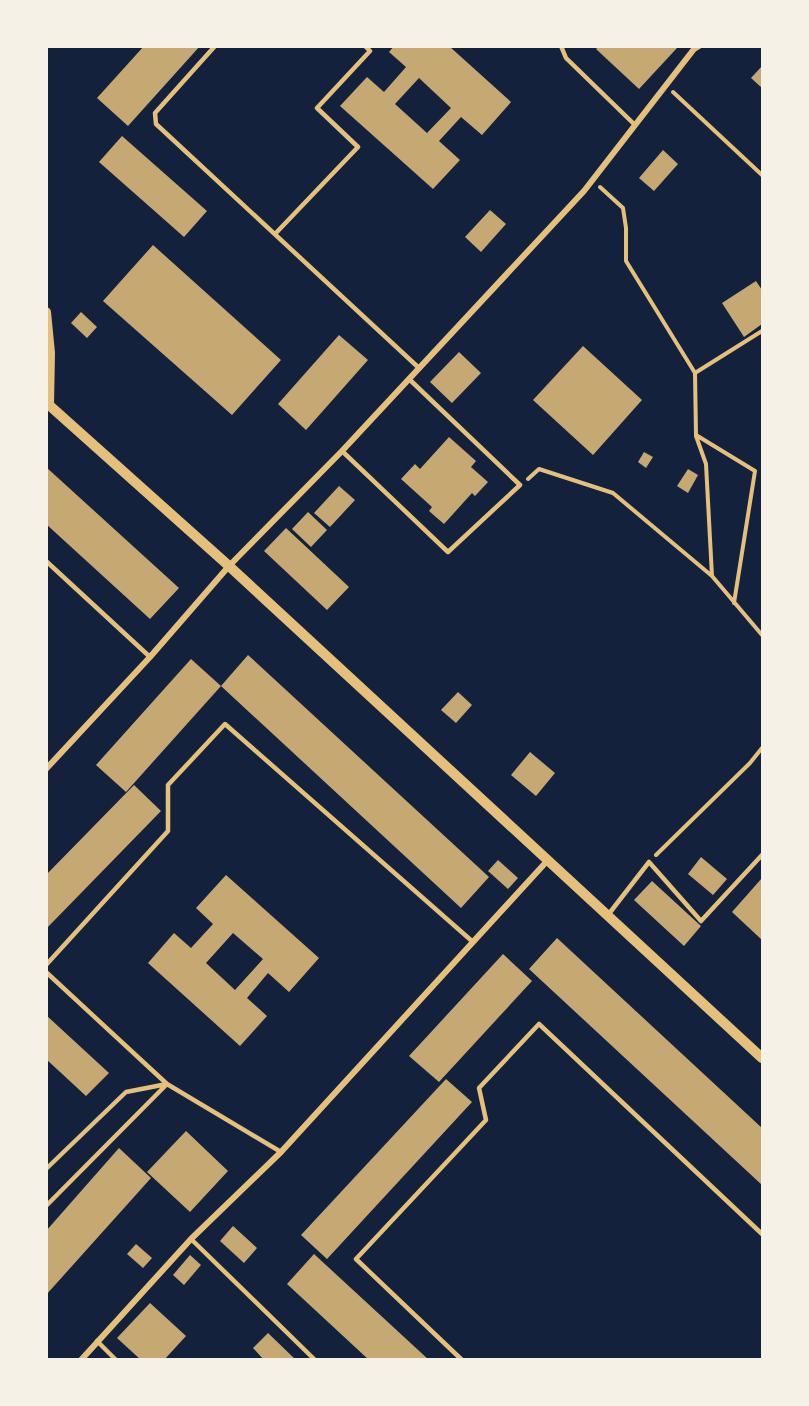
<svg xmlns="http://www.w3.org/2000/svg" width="809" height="1406" viewBox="0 0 809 1406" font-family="Manrope,sans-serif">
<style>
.building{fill:#c6a872;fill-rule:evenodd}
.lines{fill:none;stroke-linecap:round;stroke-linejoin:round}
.path{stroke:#e5c07b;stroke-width:4}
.service{stroke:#e5c07b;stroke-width:4.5}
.minor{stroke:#e5c07b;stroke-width:6}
.tertiary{stroke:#e5c07b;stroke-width:10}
</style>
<rect width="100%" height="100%" fill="#14213d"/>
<path class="building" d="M 144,46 L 200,46 L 128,126 L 97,98 Z
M 394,46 L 449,46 L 511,102 L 482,135 L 461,117 L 439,141 L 460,160 L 433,189 L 340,106 L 367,77 L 384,92 L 406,67 L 389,52 ZM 419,78 L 451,108 L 427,133 L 395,104 Z
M 599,46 L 676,46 L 677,48 L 639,89 L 596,49 Z
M 762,66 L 762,88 L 751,78 Z
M 122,136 L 207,211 L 184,237 L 99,162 Z
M 663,150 L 678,164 L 654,191 L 639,178 Z
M 490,210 L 506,224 L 481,252 L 465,237 Z
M 153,245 L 281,360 L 232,415 L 103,301 Z
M 756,281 L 762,290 L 762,324 L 744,337 L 722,303 Z
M 81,312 L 97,327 L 87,338 L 71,323 Z
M 339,335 L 368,360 L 306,430 L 278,404 Z
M 583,346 L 642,400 L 593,455 L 533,400 Z
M 459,352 L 481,373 L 452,403 L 430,382 Z
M 449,437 L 476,461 L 471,467 L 488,482 L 475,496 L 472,493 L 444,524 L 429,511 L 432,507 L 401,479 L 415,464 L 420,469 Z
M 644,452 L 653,457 L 646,468 L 638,462 Z
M 46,467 L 179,588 L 150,619 L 46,524 Z
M 688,469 L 698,475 L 688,493 L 677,486 Z
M 339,486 L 355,500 L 330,527 L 314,513 Z
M 308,512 L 327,530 L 311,547 L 292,529 Z
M 286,528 L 349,587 L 327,610 L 264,551 Z
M 248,655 L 489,877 L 461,908 L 221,686 Z
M 191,659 L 221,686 L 126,792 L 96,765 Z
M 458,692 L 472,705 L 456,723 L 441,710 Z
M 530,752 L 555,773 L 536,796 L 511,775 Z
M 134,785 L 161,811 L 46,929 L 46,875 Z
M 701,857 L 727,879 L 713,895 L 688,874 Z
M 498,860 L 518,878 L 508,889 L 488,871 Z
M 226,875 L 319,958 L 289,992 L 268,973 L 247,998 L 267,1016 L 240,1046 L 148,963 L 174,933 L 191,948 L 213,924 L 196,908 ZM 233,933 L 263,959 L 235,990 L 206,963 Z
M 762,878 L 762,940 L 732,912 Z
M 652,881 L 701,926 L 684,946 L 634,900 Z
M 557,938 L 762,1128 L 762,1185 L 529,969 Z
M 503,954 L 532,981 L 439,1082 L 409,1056 Z
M 46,1015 L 109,1073 L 86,1096 L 46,1059 Z
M 446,1079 L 472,1102 L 327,1259 L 301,1235 Z
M 186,1131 L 228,1171 L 190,1212 L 147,1172 Z
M 119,1148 L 151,1178 L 46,1295 L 46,1231 Z
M 233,1226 L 257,1248 L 244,1263 L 220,1241 Z
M 136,1244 L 152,1258 L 143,1268 L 127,1254 Z
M 314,1254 L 429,1360 L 369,1360 L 287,1284 Z
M 190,1255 L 201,1265 L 184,1285 L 173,1275 Z
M 150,1303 L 186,1336 L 164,1360 L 141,1360 L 117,1338 Z
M 268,1333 L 296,1360 L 264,1360 L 253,1348 Z"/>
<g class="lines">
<path class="path" d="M 673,92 L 762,175
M 600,187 L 623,208 L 626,228 L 626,261 L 695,373
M 696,436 L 706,464 L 712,576
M 528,479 L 539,469 L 613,493 L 712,576 L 762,635
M 734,603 L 755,471 L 696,435 L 695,373 L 762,331
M 656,855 L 750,763 L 762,748"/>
<path class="service" d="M 215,46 L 155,113 L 156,124 L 419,368
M 561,46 L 566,58 L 635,125
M 275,234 L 358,147 L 317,108 L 370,51 L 365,46
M 342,451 L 448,552 L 520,485 L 409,379
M 46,561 L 150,657
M 608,915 L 649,862 L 701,921 L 762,855
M 46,965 L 168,831 L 168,785 L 225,724 L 473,942
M 46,972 L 167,1084 L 281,1152
M 46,1169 L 126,1092 L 167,1084
M 46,1206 L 167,1084
M 191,1239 L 315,1360
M 97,1341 L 116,1360
M 462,1360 L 356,1259 L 486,1120 L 479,1088 L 539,1024 L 762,1234"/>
<path class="minor" d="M 46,769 L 150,657 L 229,566 L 342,451 L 584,191 L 694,49 L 699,46
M 81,1360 L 191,1239 L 281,1152 L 548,860"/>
<path class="tertiary" d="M 46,312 L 50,353 L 49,405 L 229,566 L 762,1058"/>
</g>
<rect width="809" height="1406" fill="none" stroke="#f6f1e7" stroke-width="96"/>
</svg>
